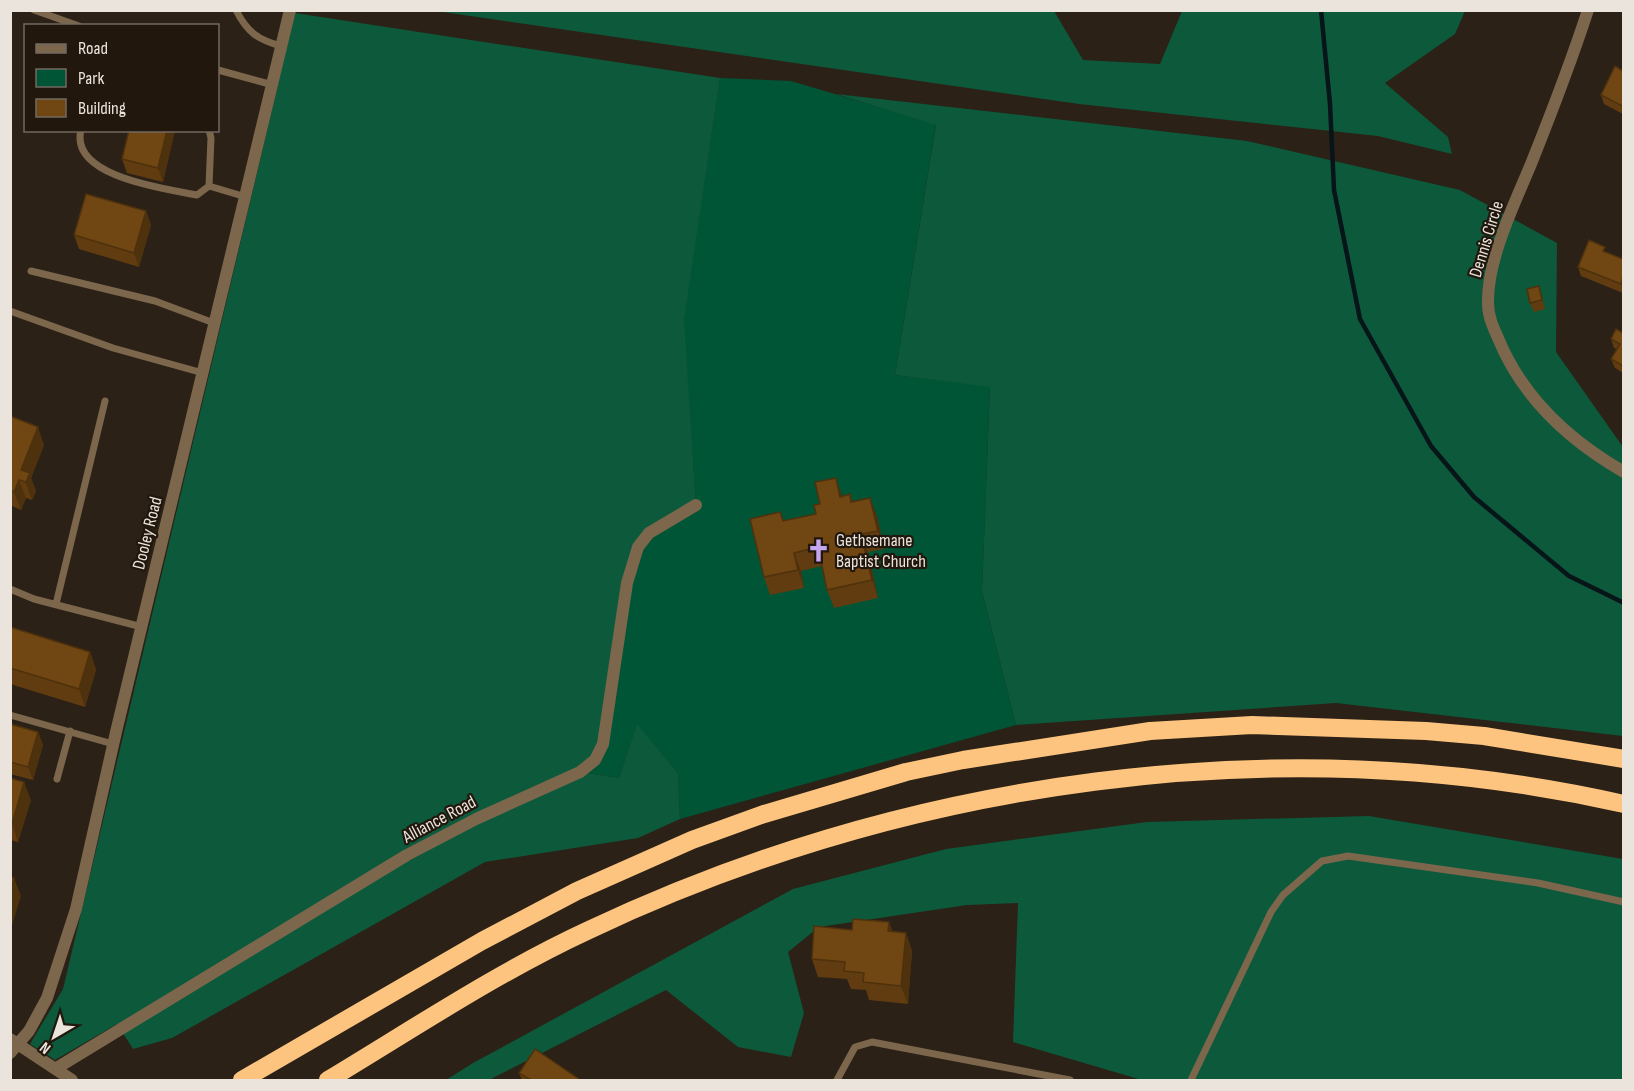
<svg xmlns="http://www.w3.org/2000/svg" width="1634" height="1091" viewBox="0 0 1634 1091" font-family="'Sofia Sans Condensed',sans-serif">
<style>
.green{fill:#005536}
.forest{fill:#0d593b}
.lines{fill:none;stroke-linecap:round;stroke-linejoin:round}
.stream{stroke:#071418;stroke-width:4.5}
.service{stroke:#7c664c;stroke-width:7}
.minor{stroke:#7c664c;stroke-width:12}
.motorway{stroke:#fcc47f;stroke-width:18}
.wall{fill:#603c10}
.shaded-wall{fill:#4e310d}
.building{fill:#704613;stroke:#4e310d;stroke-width:1.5}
.labels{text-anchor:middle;stroke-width:4.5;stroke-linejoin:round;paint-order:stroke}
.street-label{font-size:18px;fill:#ebe4dd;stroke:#21170d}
.poi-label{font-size:18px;fill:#ebe4dd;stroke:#21170d;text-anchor:start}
</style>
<rect width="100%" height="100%" fill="#2b2116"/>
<path class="green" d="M 720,78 L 791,81 L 936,124 L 895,375 L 990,386 L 982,591 L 1016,725 L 680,819 L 678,773 L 637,725 L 619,778 L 580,772 L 638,547 L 696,505 L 683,320 Z"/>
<path class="forest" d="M 436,11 L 1054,11 L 1083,60 L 1160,64 L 1182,11 L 1465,11 L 1455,34 L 1385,83 L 1448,137 L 1452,154 L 1378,136 L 1079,104 Z
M 295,13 L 720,78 L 684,320 L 696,505 L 638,547 L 603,744 L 581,772 L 619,778 L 637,724 L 678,773 L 680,819 L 638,838 L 485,862 L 172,1038 L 133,1049 L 117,1024 L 55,1060 L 30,1044 L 63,989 Z
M 836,94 L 1247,141 L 1460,190 L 1557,243 L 1556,352 L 1623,447 L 1623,736 L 1336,703 L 1016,725 L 982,591 L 990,387 L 895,375 L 936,125 Z
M 1369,816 L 1623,859 L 1623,1080 L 1142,1080 L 1013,1042 L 1018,903 L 967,905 L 819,927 L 788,952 L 804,1013 L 791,1057 L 738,1047 L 666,990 L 489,1080 L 446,1080 L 473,1063 L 793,889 L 946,849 L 1147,822 Z"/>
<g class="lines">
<path class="stream" d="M 1321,10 L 1330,104 L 1334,190 L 1360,319 L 1431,446 L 1474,497 L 1569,576 L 1624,603"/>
<path class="service" d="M 34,10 L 79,26
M 236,10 C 247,32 258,40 281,46
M 218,70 L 273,85
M 81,130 C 69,177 167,189 197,195 L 209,186 L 211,138 L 209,130
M 209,186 L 246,197
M 31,271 L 155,301 L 214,323
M 10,311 L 113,348 L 203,373
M 10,589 L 34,599 L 142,627
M 56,604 L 105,401
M 10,715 L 113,744
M 57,779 L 70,731
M 837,1080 L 855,1047 L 872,1042 L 1070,1080
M 1191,1080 L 1271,912 L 1283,895 L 1322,861 L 1348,856 L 1538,883 L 1624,902"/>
<path class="minor" d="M 1588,10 C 1571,62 1551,114 1531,164 C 1514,205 1487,260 1488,303 C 1488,316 1493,327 1498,338 C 1522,397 1570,441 1624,472
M 10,1039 L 72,1080
M 10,1053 L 29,1031 L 47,998 L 76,909 L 116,732 L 290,10
M 55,1069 L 407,855 L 476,819 L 580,772 L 595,760 L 603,744 L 627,583 L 638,547 L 649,533 L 696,505"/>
<path class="motorway" d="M 242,1080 L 482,941 L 577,891 L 692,840 L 764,814 L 906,772 L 963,760 L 1150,731 L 1252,725 L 1426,731 L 1484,736 L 1624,759
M 328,1080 C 413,1029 498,972 589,930 C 907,780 1278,726 1624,804"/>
</g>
<path class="wall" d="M 1623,71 L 1623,114 L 1604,104 L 1601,95 Z
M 129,130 L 175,130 L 163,182 L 127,173 L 122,159 Z
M 146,211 L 151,225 L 139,267 L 79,249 L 74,235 Z
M 1607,253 L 1623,259 L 1623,293 L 1581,276 L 1578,267 Z
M 1539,286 L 1545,309 L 1534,312 L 1530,303 Z
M 1623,333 L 1623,373 L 1615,368 L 1611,359 L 1617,349 L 1614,348 L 1611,339 Z
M 10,416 L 44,445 L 31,478 L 36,491 L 32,500 L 26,498 L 21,510 L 10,505 Z
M 850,494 L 853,502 L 877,516 L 884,549 L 868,552 L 878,598 L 834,608 L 827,590 L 822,566 L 801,571 L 804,588 L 770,595 L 764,577 L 780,512 L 784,521 L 816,514 L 843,496 Z
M 10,627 L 90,652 L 96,670 L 85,707 L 10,684 Z
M 10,724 L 38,732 L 43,745 L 33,780 L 10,774 Z
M 10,778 L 31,800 L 18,842 L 10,840 Z
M 889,922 L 892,931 L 906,933 L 912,951 L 908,1004 L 869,1000 L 866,990 L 851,989 L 847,979 L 818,977 L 812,959 L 852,930 Z
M 519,1073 L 579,1079 L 579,1080 L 522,1080 Z"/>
<path class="shaded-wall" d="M 167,130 L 175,130 L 163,182 L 158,168 Z
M 146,211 L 151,225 L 139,267 L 134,253 Z
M 1623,277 L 1623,292 L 1621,284 Z
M 38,427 L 44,445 L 31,478 L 36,491 L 32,500 L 21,470 Z
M 836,478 L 842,496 L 840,497 Z
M 19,480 L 26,498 L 21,510 L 14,492 Z
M 870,498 L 877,516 L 884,549 L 878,531 Z
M 861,534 L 868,552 L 878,598 L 872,580 Z
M 794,553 L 801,571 L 804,588 L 798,570 Z
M 90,652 L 96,670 L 85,707 L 79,689 Z
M 38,732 L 43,745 L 33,780 L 28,767 Z
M 24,782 L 31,800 L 18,842 L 12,824 Z
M 14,878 L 21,896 L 10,932 L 10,891 Z
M 889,922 L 896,940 L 888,931 Z
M 906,933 L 912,951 L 908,1004 L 901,986 Z"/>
<path class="building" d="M 1615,66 L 1623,71 L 1623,103 L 1622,106 L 1601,95 Z
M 129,130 L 167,130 L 158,168 L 122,159 Z
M 86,194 L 146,211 L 134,253 L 74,235 Z
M 1589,240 L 1605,247 L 1603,251 L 1623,259 L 1623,277 L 1621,284 L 1578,267 Z
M 1539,286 L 1542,300 L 1530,303 L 1527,289 Z
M 1616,329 L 1623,333 L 1623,366 L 1611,359 L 1620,344 L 1611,339 Z
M 10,416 L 38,427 L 21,470 L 30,473 L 26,482 L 19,480 L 14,492 L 10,490 Z
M 836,478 L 840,497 L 850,494 L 851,502 L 870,498 L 878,531 L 861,534 L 872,580 L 827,590 L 818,547 L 794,553 L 798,570 L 764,577 L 750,519 L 780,512 L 783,521 L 816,514 L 814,505 L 820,504 L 815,482 Z
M 10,627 L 90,652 L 79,689 L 10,668 Z
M 10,724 L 38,732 L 28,767 L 10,762 Z
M 10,778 L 24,782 L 12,824 L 10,824 Z
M 10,878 L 14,878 L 10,891 Z
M 853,919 L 889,922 L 888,931 L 906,933 L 901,986 L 863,982 L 864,973 L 844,971 L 845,962 L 812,959 L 814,926 L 852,930 Z
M 535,1049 L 579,1079 L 578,1080 L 531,1080 L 519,1073 Z"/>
<defs>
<symbol id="church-bare" viewBox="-9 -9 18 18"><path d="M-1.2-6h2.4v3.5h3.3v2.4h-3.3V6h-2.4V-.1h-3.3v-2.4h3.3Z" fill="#c5a7f1" stroke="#21170d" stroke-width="2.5" paint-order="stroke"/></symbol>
</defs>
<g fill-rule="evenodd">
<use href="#church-bare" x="802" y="534" width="33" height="33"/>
</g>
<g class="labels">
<g class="street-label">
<text transform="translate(1486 239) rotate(-73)" y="6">Dennis Circle</text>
<text transform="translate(147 533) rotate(-76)" y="6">Dooley Road</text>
<text transform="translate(439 819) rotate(-28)" y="6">Alliance Road</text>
</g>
<g class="poi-label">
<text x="836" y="546">Gethsemane<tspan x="836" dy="21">Baptist Church</tspan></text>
</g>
</g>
<rect width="1634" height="1091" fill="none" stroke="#ebe4dd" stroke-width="24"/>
<rect x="24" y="24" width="195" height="108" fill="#21170d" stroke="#726960" stroke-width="1.5"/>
<rect x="36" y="44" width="30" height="9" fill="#7c664c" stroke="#726960" stroke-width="1.5"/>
<text x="78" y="54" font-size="18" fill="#ebe4dd">Road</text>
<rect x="36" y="69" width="30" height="18" fill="#005536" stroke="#726960" stroke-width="1.5"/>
<text x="78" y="84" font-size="18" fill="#ebe4dd">Park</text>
<rect x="36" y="99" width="30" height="18" fill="#704613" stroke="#726960" stroke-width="1.5"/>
<text x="78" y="114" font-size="18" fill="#ebe4dd">Building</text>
<g transform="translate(54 1037) rotate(219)" stroke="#21170d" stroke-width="4.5" paint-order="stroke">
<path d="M0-4.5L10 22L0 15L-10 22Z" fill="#ebe4dd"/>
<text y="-9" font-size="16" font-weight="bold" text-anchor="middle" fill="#ebe4dd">N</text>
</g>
</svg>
